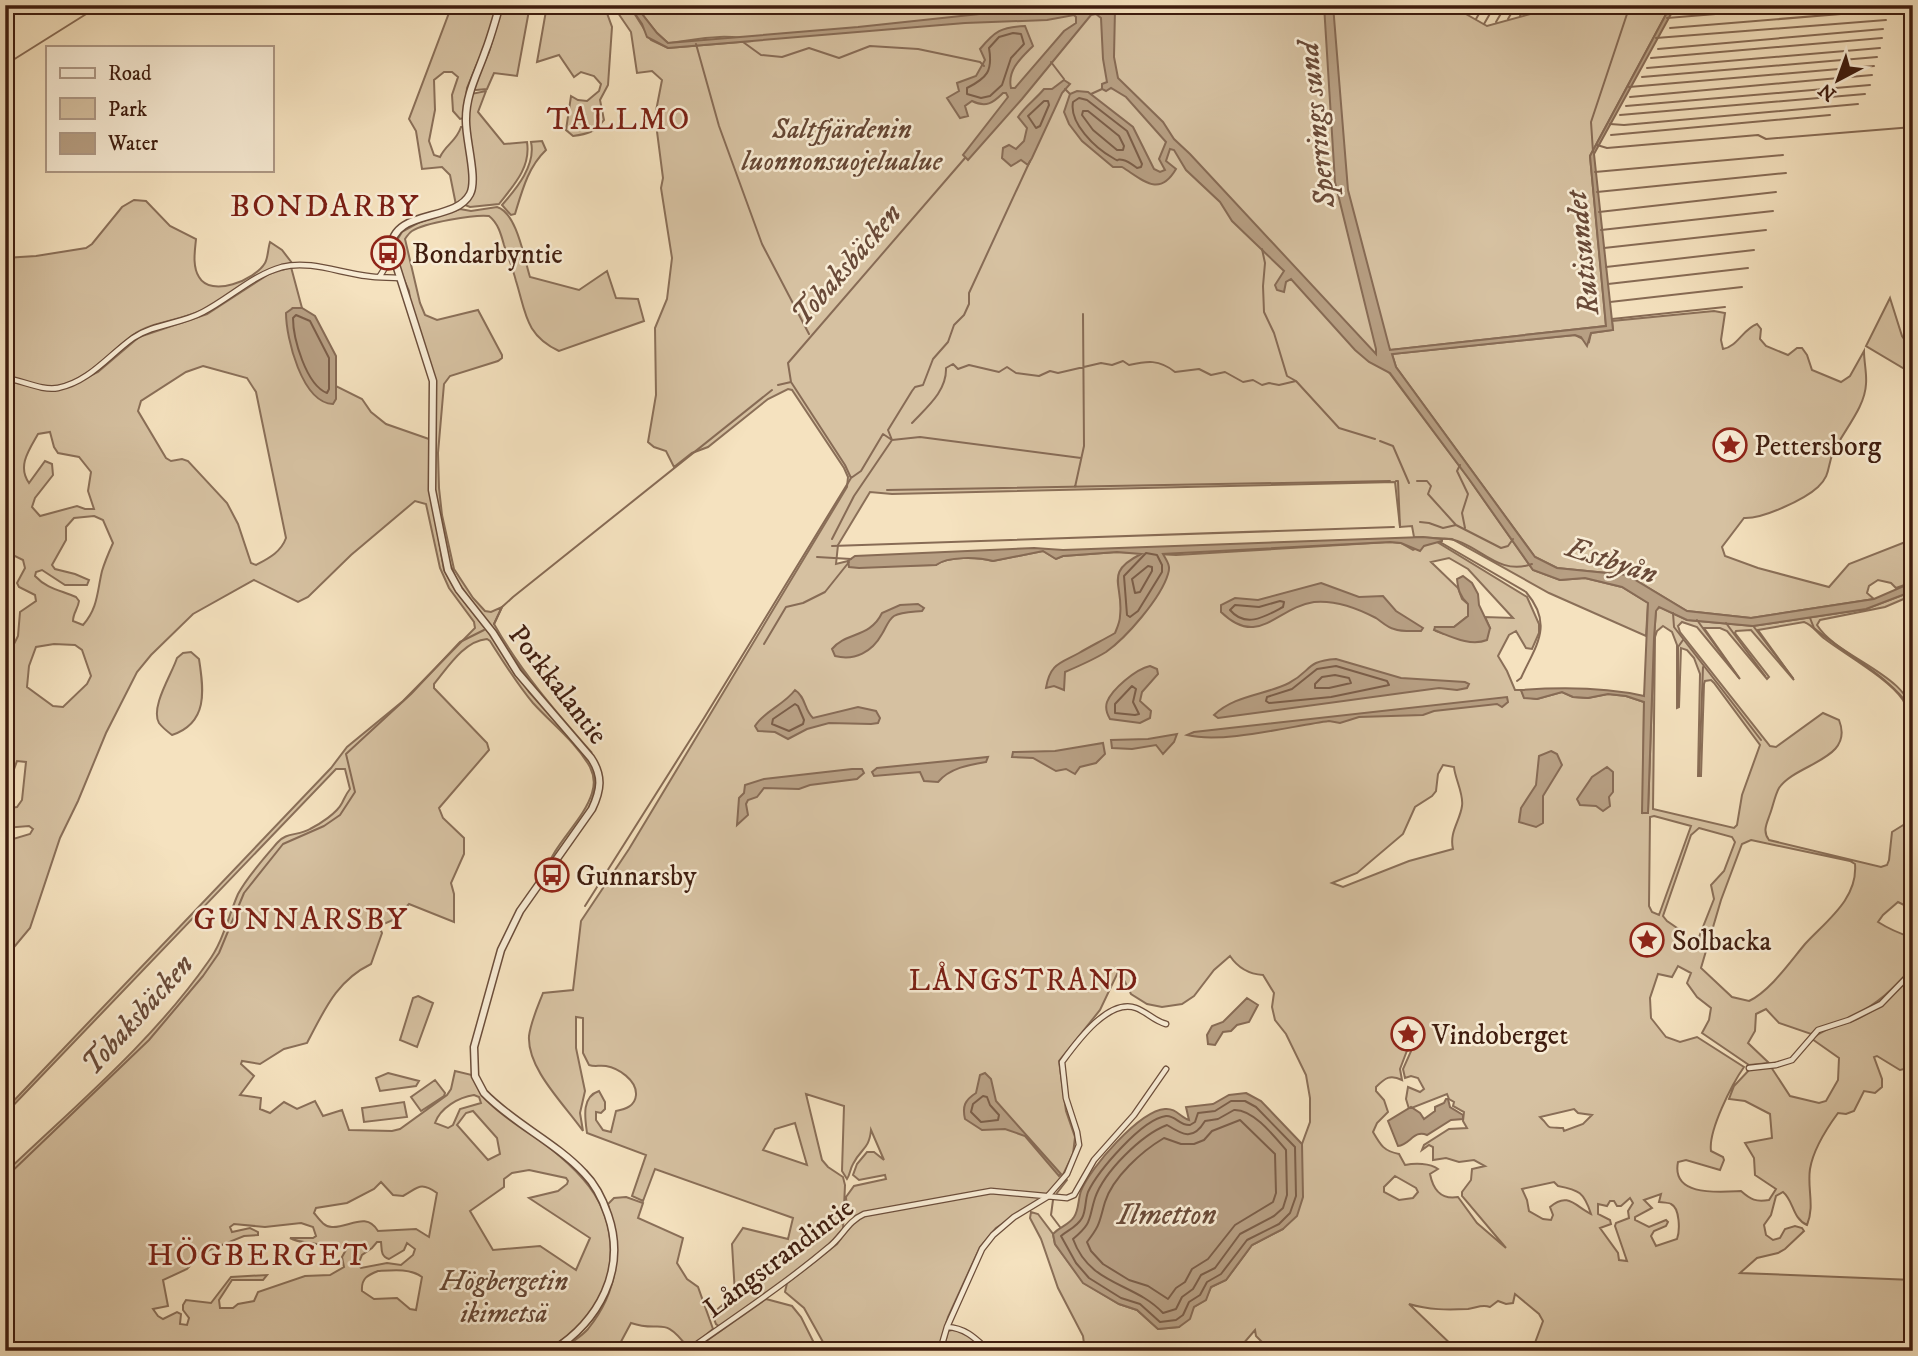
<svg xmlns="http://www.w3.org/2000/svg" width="1918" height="1356" viewBox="0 0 1918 1356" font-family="'IM FELL DW Pica',serif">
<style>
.green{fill:#d6c1a1;stroke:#8a6f58;stroke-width:2;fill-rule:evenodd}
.water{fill:#b79f83;stroke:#876b55;stroke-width:2}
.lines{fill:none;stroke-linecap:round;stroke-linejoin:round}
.shore{stroke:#7b5e49;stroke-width:2}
.stream{stroke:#876b55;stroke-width:2}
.minor-casing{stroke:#6c4e3b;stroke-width:7}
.tertiary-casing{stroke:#6c4e3b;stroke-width:9}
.minor{stroke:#f8ecd5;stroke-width:4.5}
.tertiary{stroke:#f8ecd5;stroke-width:6}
.labels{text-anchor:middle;stroke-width:5;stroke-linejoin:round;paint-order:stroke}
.park-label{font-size:28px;font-style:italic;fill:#654634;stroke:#f8ecd5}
.poi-label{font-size:28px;fill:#3f1d0f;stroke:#f8ecd5;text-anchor:start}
.street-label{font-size:28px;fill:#3f1d0f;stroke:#f8ecd5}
.neighbourhood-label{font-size:30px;letter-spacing:2px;fill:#7a1f14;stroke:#f8ecd5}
.water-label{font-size:30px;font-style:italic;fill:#694a38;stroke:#f8ecd5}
.quarter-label{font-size:32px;letter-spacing:2px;fill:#7a1f14;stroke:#f8ecd5}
</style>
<rect width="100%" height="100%" fill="#f5e2bf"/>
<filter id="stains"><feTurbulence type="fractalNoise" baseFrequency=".00286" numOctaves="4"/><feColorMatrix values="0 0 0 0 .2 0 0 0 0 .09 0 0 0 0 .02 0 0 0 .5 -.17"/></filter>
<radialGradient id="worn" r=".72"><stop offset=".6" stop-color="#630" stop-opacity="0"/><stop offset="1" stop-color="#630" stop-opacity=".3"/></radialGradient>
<path class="green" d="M 452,5 L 470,11 L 484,5 L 497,7 L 483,50 L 467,88 L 464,118 L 460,119 L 453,111 L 452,95 L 458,77 L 452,72 L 444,72 L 434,80 L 435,110 L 429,141 L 434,155 L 440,157 C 446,144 456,142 461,127 L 464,127 L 471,184 L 469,193 L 456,205 L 450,175 L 442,167 L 422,169 L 416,131 L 409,119 Z
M 503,5 L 530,5 L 517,76 L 494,73 L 487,89 L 476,90 L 473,88 L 489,52 Z
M 547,5 L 604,5 L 612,27 L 608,85 L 600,100 L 604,120 C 595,132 588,134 573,136 L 566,130 L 571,96 L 578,100 L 587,101 L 599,91 L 601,84 L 594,76 L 581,72 L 574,77 L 559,55 L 537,62 Z
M 618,5 L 629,5 L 651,40 L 668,48 L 753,41 C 726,32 695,40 668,43 L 657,33 L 635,5 L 1450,5 L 1487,26 L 1563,5 L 1671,5 L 1590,156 L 1606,326 L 1390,350 L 1387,342 L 1376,349 L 1376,355 L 1469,479 L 1533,570 L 1560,580 L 1585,578 L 1622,587 L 1648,603 L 1646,636 L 1549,593 L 1452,539 L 1414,537 L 1412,526 L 1400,527 L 1395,482 L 892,494 L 870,492 L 838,545 L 836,564 L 848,561 L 849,566 L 936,565 C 948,556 978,557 993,561 L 1043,551 L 1056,559 L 1063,556 L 1117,552 L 1176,555 L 1390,542 L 1401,543 L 1413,550 L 1431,542 L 1437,542 L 1527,597 L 1539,624 L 1539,633 L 1532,649 L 1526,648 L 1516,631 L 1509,635 L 1498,656 L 1507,671 L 1515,690 L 1521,690 L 1524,697 L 1537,699 L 1562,692 L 1573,697 L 1588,698 L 1608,694 L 1626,696 L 1644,702 L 1643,813 L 1648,812 L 1654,638 L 1656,610 L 1660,607 L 1687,620 L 1753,626 L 1866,609 L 1913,591 L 1913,595 L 1885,607 L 1820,620 L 1817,625 C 1838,659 1913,675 1913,719 C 1907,713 1907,707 1903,700 C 1889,679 1846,655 1825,639 C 1818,634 1813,625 1804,622 L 1758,630 L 1794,680 L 1751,630 L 1736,631 L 1735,633 L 1769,677 L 1767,679 L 1727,631 L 1720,628 L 1704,628 L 1740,679 L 1697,627 L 1682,622 L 1678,626 L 1680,632 L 1770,746 L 1776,747 L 1823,713 L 1839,720 C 1855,760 1796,763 1779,788 C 1775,795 1773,806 1770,814 C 1767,823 1762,831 1769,840 L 1881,867 L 1887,865 L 1889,860 L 1892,832 L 1913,819 L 1913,904 L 1910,908 L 1898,902 L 1883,915 L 1878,922 C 1889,929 1901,934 1913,938 L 1913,967 C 1893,989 1879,1003 1852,1017 C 1838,1024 1823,1025 1811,1034 L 1779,1023 L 1766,1009 L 1756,1014 L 1755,1031 L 1748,1043 L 1769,1063 L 1749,1065 L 1702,1033 L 1709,1020 L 1711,1008 L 1697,997 L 1687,983 L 1691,973 L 1678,966 L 1672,977 L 1658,974 L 1650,998 L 1651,1018 L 1666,1037 L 1680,1042 L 1697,1037 L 1744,1067 C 1732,1084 1708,1131 1711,1151 L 1723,1157 L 1724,1160 L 1720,1170 L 1686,1160 L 1678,1162 C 1671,1197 1719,1192 1741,1191 C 1751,1200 1756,1202 1769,1200 L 1776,1189 L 1755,1175 L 1754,1158 L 1745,1143 L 1772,1138 L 1770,1114 L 1745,1101 L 1729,1099 L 1734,1086 L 1750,1069 L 1771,1067 L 1790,1096 L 1819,1103 L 1826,1101 L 1838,1080 L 1839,1058 L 1812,1039 C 1825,1027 1841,1026 1857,1019 C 1881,1008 1896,993 1913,974 L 1913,1067 L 1900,1070 L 1877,1056 L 1874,1057 L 1882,1079 L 1882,1087 L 1875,1093 L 1864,1091 L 1854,1111 L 1846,1114 L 1838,1113 C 1827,1128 1813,1151 1810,1169 C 1807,1188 1815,1206 1807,1225 C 1792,1218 1794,1201 1783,1192 L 1776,1196 L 1771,1215 L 1764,1225 L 1766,1235 L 1773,1240 L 1780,1238 L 1785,1229 L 1795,1226 L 1802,1228 L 1804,1231 L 1785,1249 L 1778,1253 L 1757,1258 L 1740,1273 L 1913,1280 L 1913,1351 L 1532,1351 L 1543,1321 L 1539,1314 L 1515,1294 L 1513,1303 L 1506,1304 L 1498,1301 L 1490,1307 C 1481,1304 1477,1308 1468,1309 C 1447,1310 1429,1310 1409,1304 L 1458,1351 L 1244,1351 L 1265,1345 L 1256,1336 L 1255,1330 L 1237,1351 L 1085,1351 L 1083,1336 L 1058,1288 L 1041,1239 L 1030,1218 L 1031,1212 L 1038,1214 L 1053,1234 L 1055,1244 L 1084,1283 L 1119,1304 L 1137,1310 L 1158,1329 L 1179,1327 L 1194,1307 L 1205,1300 L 1211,1287 L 1226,1280 L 1252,1245 L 1283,1229 L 1302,1168 L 1302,1144 L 1310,1122 L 1310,1098 L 1306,1075 L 1286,1034 L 1275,1020 L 1272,1007 L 1274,993 L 1263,975 C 1248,974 1238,968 1230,956 L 1214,970 L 1194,996 L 1182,1004 L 1162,1007 L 1147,1004 L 1131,994 L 1119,970 L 1100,1010 L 1059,1061 L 1066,1111 L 1075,1137 L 1073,1154 L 1060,1181 L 1048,1194 L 996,1228 L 980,1247 L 948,1317 L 938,1351 L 828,1351 L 804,1308 L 785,1292 L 787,1283 L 837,1244 L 855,1220 L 882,1209 L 854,1216 L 847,1213 L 846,1197 L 854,1186 L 886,1179 L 885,1175 L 859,1180 L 853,1175 L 857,1164 L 867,1152 L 874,1152 L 884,1160 L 871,1130 C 869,1150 861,1148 853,1164 C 850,1169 850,1175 847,1179 L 842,1171 L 844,1106 L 806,1094 L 822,1160 L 828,1167 L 843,1177 L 845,1185 L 843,1229 L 831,1243 L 773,1290 L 720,1327 L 716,1324 L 712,1314 L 735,1294 L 732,1244 L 743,1228 L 788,1239 L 793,1218 L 655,1169 L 643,1201 L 632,1196 L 646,1155 L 587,1133 C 585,1118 581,1097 599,1091 L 605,1102 L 605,1109 L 601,1113 L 596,1112 L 596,1120 L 603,1130 L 611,1132 L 616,1111 C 626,1109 635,1106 636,1095 C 637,1080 618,1068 606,1066 C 599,1065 595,1067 589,1065 L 583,1053 L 583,1018 L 576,1017 L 576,1048 L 585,1091 L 580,1113 L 583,1131 C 565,1105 527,1069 529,1036 C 531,1021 538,1006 543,993 L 573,990 L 581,921 L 629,849 L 847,487 L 848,477 L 844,468 L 792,390 L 788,389 L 768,399 L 708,447 L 692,453 L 674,467 L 666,451 L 654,447 L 648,442 L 656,395 L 655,328 L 667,299 L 672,258 L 661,188 L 663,178 L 655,116 L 662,80 L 652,71 L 637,73 L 631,32 L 618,13 ZM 1449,558 L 1468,569 L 1513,618 L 1485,617 L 1490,628 L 1444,634 L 1436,631 L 1435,627 L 1454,627 L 1468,616 L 1468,604 L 1462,599 L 1458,588 L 1431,562 ZM 1663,626 L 1672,632 L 1677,645 L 1677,708 L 1679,707 L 1681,648 L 1687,650 L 1694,658 L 1700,674 L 1698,776 L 1701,776 L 1704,684 L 1705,681 L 1711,680 L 1714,683 L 1760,745 L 1742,795 L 1737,825 L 1734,828 L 1653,809 L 1655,637 L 1657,631 ZM 1443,765 L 1454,767 C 1455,779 1464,794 1462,806 C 1460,821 1449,832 1453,849 L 1409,861 L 1343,887 L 1332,883 L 1357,873 L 1403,834 L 1415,807 L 1432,796 L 1436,791 L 1438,774 ZM 1654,816 L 1691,826 L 1659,915 L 1652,912 L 1649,906 L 1650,817 ZM 1699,828 L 1732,837 L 1735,842 L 1724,871 L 1711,885 L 1714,899 L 1695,947 L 1690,950 L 1685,948 L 1683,932 L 1667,921 L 1663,916 L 1691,835 ZM 1751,840 L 1850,861 L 1855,864 C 1858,899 1826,921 1805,944 C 1790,962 1770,991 1749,1001 L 1732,997 L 1701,968 L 1721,900 L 1742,844 ZM 1408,1048 L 1412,1049 L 1403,1069 L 1405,1078 L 1411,1076 L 1418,1078 L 1424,1089 L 1420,1092 L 1408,1087 L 1406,1099 L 1409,1109 L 1447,1094 L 1449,1099 L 1454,1102 L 1453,1106 L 1464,1112 L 1463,1121 L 1467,1128 L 1449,1129 L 1424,1145 L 1422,1150 L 1429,1145 L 1433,1147 L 1433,1160 L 1446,1158 L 1459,1162 L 1474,1160 L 1485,1166 L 1472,1169 L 1471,1180 L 1462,1192 L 1462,1196 L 1506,1248 L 1477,1223 L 1458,1197 C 1440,1200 1433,1189 1430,1174 L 1438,1169 C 1430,1163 1415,1163 1405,1165 L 1399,1154 C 1384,1151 1381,1146 1373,1132 L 1377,1123 L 1388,1112 L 1384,1100 L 1376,1091 L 1376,1087 C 1385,1078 1390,1074 1402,1080 L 1400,1069 ZM 1574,1109 L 1578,1113 L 1592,1115 L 1583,1124 L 1564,1131 L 1563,1128 C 1542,1127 1553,1129 1540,1117 ZM 795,1123 L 807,1165 L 763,1150 L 775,1129 ZM 1395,1176 L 1416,1188 L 1418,1192 L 1413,1198 L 1399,1200 L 1384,1192 L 1384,1187 ZM 1554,1182 L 1558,1186 C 1579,1190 1584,1192 1591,1214 C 1576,1207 1568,1191 1550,1207 L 1553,1215 L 1551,1220 L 1543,1219 L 1529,1211 L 1527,1200 L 1522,1189 ZM 1661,1194 L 1659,1202 C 1661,1202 1670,1203 1671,1204 C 1680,1208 1680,1231 1677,1239 L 1656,1246 L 1651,1236 L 1654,1231 L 1666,1226 L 1668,1222 L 1666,1220 L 1649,1227 L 1635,1220 L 1635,1217 L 1652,1208 L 1644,1200 ZM 1630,1198 L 1633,1203 L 1628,1211 L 1629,1218 L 1616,1223 L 1615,1226 L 1627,1261 L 1619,1260 L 1618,1253 L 1600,1228 L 1611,1224 L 1610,1220 L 1598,1214 L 1598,1204 L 1607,1206 L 1610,1201 L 1614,1201 L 1617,1206 L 1621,1206 Z
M 486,91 L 478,112 L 504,144 L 527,142 C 531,167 514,185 499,204 L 470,207 L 465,205 L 475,190 L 468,119 L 471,94 Z
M 542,141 L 546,150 C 528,167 522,191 515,214 L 511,215 L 502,205 C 517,188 536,165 531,142 Z
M 134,200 L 146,201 L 170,226 L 196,239 C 195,250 192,266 199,277 C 211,298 255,280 265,263 C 268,258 268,248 270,242 L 282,250 L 292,263 C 255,269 232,299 198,312 C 177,321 151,322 133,335 C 108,353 89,379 58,386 C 41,389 22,379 5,377 L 5,258 L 36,256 L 86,248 L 92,244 L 122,207 Z
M 497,207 C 517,213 524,258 530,277 L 579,290 L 607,271 L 616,298 L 638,299 L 644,321 L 559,351 C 525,335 526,313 516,281 C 513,269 508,257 504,245 C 501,234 498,223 489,216 C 476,214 424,223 412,231 C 409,233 407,236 405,239 L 420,303 L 425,315 L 437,320 L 478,310 L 502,355 L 502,358 L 498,361 L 450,376 L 444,384 L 438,453 L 439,488 L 442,515 L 454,569 L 473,598 L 485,611 L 491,612 L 502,607 L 494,624 C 521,672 556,712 592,753 L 543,700 L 457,581 L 446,555 L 435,489 L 436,383 L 411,308 L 409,291 L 395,259 L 394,245 L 402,232 L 420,222 L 460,209 L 471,211 Z
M 291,267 L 302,308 L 293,308 L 336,399 L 336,386 L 362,399 L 371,412 L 386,424 L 429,439 L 431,495 L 444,570 L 455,590 L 493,638 L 529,692 L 590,761 C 611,796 567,842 547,870 C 552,846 584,820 592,793 C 595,784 594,775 590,767 C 576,742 552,724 533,703 C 517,684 504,663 490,641 L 487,639 C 464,641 448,667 434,684 L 434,688 L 487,743 L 489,750 L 439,808 L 443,818 L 464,838 L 464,854 L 451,883 L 454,894 L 454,922 L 409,904 L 393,920 L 379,926 L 382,933 L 371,964 C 336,981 324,1011 307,1043 L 284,1049 L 260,1064 L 242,1061 L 241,1064 L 254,1076 L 240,1095 L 261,1098 L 260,1109 L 270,1113 L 284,1102 L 297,1109 L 315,1101 L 323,1116 L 342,1110 L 349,1130 L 392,1131 L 400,1129 L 447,1095 L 451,1089 L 455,1071 L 472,1075 C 483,1103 500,1111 523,1128 C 573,1164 621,1201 609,1271 C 602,1308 576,1335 543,1351 L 23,1351 L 19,1349 L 5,1351 L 5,1173 C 75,1106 152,1042 208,962 C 223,942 228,917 238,894 C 247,877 264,858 277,843 C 286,832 298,836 310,829 C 320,824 337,813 342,803 C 345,797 346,794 350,789 L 345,769 L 336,769 L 5,1114 L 5,1110 L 331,768 L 347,747 L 403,701 L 475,628 L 474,622 L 449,588 L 440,568 L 426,504 L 415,501 L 351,555 L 308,597 L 298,602 L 254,580 L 193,614 L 151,655 L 137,672 L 106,733 L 78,801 L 60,838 L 30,928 L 5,958 L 5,837 L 10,840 L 30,834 L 33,829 L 29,826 L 5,828 L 5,812 L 9,808 L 17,807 L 22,800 L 26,762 L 17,761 L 13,772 L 5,776 L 5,662 L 18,636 L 20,612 L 36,601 L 35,595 L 19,587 L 17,583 L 25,568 L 23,560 L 15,556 L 5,558 L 5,438 L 10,427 L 7,408 L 5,407 L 5,380 L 53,391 L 69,386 L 98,372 L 139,337 L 207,314 L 269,274 ZM 203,366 L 247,378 L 256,392 L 286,538 C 281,552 269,558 256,565 L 251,563 L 238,524 L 227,503 L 188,461 L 182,459 L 171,461 L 166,458 L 138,411 L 141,401 L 186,372 ZM 50,432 L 54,447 L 58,453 L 79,457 L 91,472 L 88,491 L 94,509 L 85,509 L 77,506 L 40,516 L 32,507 L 35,498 L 53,475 L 52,464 L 45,461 L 29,483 C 17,466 29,450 38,434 ZM 94,516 L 103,520 L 113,543 C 109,552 105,561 102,571 C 97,592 98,608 83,625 L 73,621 C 73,613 78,609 79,601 L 76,597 C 60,590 47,589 35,576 L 36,572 L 42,570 L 65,585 L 87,585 L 89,580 L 75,574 L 55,569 L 52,565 L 66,540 L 66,527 L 74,518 ZM 54,644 L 75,645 L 82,650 L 91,676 L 87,684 L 63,707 L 53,706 L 27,687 L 29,666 L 36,647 ZM 474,1095 L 479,1097 L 481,1103 L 460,1109 L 453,1125 L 448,1128 L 435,1123 C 440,1108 459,1097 474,1095 ZM 473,1111 L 497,1138 L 500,1154 L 488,1160 L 457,1125 L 466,1113 ZM 529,1170 L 566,1178 L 568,1181 L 567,1184 L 558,1191 L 529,1198 L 590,1238 L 576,1270 L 540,1246 L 493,1250 L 470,1211 L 504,1187 L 504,1179 L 512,1173 ZM 381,1182 L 393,1195 L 403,1196 C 418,1188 420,1181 437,1193 L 429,1237 L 416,1229 L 378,1231 C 366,1211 349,1228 332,1227 C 324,1227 319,1219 314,1213 L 316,1208 L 347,1203 L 374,1189 ZM 301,1223 L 313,1227 L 316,1236 L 313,1238 L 290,1238 C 305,1246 330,1243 347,1248 L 342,1257 L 344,1267 L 330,1275 L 305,1276 L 258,1292 L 254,1301 L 238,1304 L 233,1308 L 220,1308 L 219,1300 L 232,1280 L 263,1280 L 267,1275 L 231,1277 L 211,1303 L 186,1300 L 183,1305 L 183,1310 L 189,1318 L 187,1325 L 180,1324 L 181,1314 L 177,1312 L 163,1319 L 158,1316 L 153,1309 L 168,1306 L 163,1280 L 187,1269 L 202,1253 L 244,1236 L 258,1235 L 258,1232 L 250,1228 L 232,1232 L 230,1227 L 234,1224 L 265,1227 ZM 377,1242 L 381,1242 C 382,1249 380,1256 389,1259 L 404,1250 L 407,1243 L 415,1249 L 413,1255 L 401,1265 L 387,1263 L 361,1268 L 358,1265 L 362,1255 L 372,1248 ZM 378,1271 C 393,1270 410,1268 422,1277 L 416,1310 L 410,1309 L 397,1298 L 374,1299 L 362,1291 C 361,1278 368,1275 378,1271 Z
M 1890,298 L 1902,336 L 1913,352 L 1913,374 L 1866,346 Z
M 1714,311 L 1725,313 L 1721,340 L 1723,349 C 1737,347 1743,329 1757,324 L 1761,329 L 1760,339 L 1766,346 L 1788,355 L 1797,348 L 1802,348 L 1807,355 L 1812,370 L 1841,382 L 1850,376 L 1864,351 C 1864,362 1867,374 1866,384 C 1865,408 1843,431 1833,453 C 1827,466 1831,475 1818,487 C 1804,500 1762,519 1744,518 L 1722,547 L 1725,556 L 1758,568 L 1829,587 L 1849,564 L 1913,539 L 1913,582 L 1896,588 L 1891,583 L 1878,580 L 1869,586 L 1867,593 L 1874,599 L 1751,618 L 1687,611 L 1627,575 L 1557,568 L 1535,557 L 1396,367 L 1392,354 L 1575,335 L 1589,342 L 1591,333 L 1613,330 L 1612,321 Z
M 191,652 L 199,659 C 204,691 208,723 172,735 C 168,732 162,727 159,723 C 150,707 172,674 177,658 L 183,653 Z
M 418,996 L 433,1003 L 417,1047 L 400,1040 L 413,998 Z
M 388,1073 L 419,1081 L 416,1086 L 380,1091 L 376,1078 Z
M 435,1080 L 445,1093 L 444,1096 L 421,1111 L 411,1097 Z
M 404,1102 L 407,1117 L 364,1122 L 362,1108 Z
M 626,1197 L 643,1203 L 638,1218 L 683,1238 L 677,1263 L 687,1279 L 698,1287 L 713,1329 L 689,1349 C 662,1313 663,1334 631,1323 L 616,1351 L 563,1351 C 570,1342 580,1338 588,1329 C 620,1289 621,1251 608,1204 L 614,1198 Z
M 766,1299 L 792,1306 L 801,1317 L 818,1351 L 692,1351 Z
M 956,1329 L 971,1337 L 987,1351 L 943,1351 L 948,1331 Z"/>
<path class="water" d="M 629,5 L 635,5 L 657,33 L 668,43 L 858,27 L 1017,10 L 1129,5 L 1115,9 L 1114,57 L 1118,78 L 1163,122 L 1174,139 L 1190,154 L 1376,354 L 1376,349 L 1335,182 L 1324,5 L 1333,5 L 1348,190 L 1390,350 L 1606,326 L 1590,156 L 1671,5 L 1676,5 L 1594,154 L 1613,330 L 1591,333 L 1587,346 L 1581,337 L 1575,335 L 1392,354 L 1396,367 L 1535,557 L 1557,568 L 1627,575 L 1687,611 L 1751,618 L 1874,599 L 1913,582 L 1913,591 L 1866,609 L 1753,626 L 1687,620 L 1659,607 L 1656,611 L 1654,638 L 1648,813 L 1642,813 L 1644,702 L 1626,696 L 1608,694 L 1588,698 L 1573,697 L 1562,692 L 1537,699 L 1524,698 L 1521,690 C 1562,687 1604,687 1644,696 L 1648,603 L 1622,587 L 1585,578 L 1560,580 L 1533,570 L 1469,479 L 1390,373 L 1369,362 L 1355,350 L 1291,279 L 1286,282 L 1284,292 L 1277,290 L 1275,285 L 1284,271 L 1232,221 L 1220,202 L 1186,170 L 1174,150 L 1170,149 L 1166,161 L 1176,169 C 1159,198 1143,180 1122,167 L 1113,167 L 1082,141 L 1069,124 L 1064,112 L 1070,94 L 1077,91 L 1088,92 L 1133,127 L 1154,169 L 1160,172 L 1165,170 L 1159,159 L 1166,142 L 1126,97 L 1111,88 L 1106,91 L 1102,89 L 1102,84 L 1107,82 L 1103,59 L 1101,18 L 1096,14 L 1091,15 L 1022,99 L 968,160 L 963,155 L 1008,97 L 1006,93 L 1003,93 C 993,103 986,108 972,101 L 965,106 L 968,116 L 960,118 L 947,98 L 959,91 L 957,83 L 976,76 L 985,60 L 980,49 C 995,31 1001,27 1025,26 L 1033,46 C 1021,58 1007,70 1011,88 L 1015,88 L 1064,31 L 1076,23 L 1076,17 L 1074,15 L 1047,20 L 965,23 L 668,48 L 647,37 L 642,24 Z
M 1064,80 L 1070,84 L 1062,93 L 1032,158 L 1028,165 L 1021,160 L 1011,166 L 1002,158 L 1003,148 L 1009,145 L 1016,149 L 1024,141 L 1027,128 L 1018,117 C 1026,105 1035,100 1044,89 L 1052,89 Z
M 293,308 L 302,308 L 315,316 L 336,356 L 336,399 L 333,404 C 302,403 286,338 286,313 Z
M 1423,537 L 1442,539 L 1442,541 L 1424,546 L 1420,551 L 1401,543 L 1390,542 L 1163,554 C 1167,561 1171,566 1168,574 C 1161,598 1126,638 1106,652 C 1093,660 1079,666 1065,672 L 1064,690 L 1054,686 L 1046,688 C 1050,663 1061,663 1079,653 C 1091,646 1103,640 1115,633 C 1117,628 1120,622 1120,616 C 1124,584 1103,573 1141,554 L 1117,552 L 1063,556 L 1056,559 L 1043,551 L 993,561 C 978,557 948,556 936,565 L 859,568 L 849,567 L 848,561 L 855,556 L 1034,548 L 1063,550 Z
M 1463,576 L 1472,583 L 1478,594 L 1479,605 L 1490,628 L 1487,640 C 1470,647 1450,636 1434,630 L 1435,627 L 1454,627 L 1468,616 L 1468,604 C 1460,597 1458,589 1457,579 Z
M 1321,583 L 1359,597 L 1383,596 L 1396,611 L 1423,628 L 1421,631 C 1413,631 1402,632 1394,629 C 1388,628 1382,622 1376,618 C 1357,608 1335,600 1314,602 C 1277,607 1259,649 1221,612 L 1221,605 L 1235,598 L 1258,600 Z
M 918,604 L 924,608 L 922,611 C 913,612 901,612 894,616 C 888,620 886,628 882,634 C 872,652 855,661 835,656 L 832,649 C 846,632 870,638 882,613 L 900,605 Z
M 1336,659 L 1401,678 L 1465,682 L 1469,684 L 1467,688 L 1457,690 L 1439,688 L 1218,718 L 1214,715 C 1235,695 1265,695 1289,683 C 1312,671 1305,661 1336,659 Z
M 1150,666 L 1157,669 L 1158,674 L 1142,692 L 1140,701 L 1151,711 L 1150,718 L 1140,723 L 1110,719 C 1107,714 1105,708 1107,702 C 1112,689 1136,669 1150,666 Z
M 795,690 C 806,697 804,710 813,718 L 858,707 L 876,711 L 880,718 L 878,723 L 871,724 L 829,723 L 807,729 L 788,739 L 775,732 L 758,731 L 755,726 C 764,711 784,705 795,690 Z
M 1507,697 L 1508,702 L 1502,707 L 1497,704 L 1434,711 L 1423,715 L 1359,717 L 1340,723 L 1329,721 C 1291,726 1223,744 1187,735 L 1194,732 Z
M 1177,734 L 1174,742 L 1163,754 L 1156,745 L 1132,749 L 1112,748 L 1111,740 L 1148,739 Z
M 1103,743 L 1105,754 L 1096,763 L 1080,767 L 1075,774 L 1066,769 L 1056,771 L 1033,758 L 1012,757 L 1013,752 L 1055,751 Z
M 1551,751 L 1557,754 L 1562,765 L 1543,796 L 1543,823 L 1536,827 L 1519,822 L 1521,808 L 1536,785 L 1539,756 Z
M 988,757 L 986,762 C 968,765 950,768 938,782 L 924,781 L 920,772 L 874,776 L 872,772 L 877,768 Z
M 1607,767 L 1613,772 L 1613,792 L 1609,797 L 1610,806 L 1603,811 L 1596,806 L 1580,805 L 1577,799 L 1592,777 Z
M 852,769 L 862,769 L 864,773 L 857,779 L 810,785 L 799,789 L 764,788 L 757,797 L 748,800 L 746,804 L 748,815 L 737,825 L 739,798 L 744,793 L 745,785 L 764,779 Z
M 1247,998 L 1258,1005 L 1249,1022 L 1237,1025 L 1231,1031 L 1223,1032 L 1215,1045 L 1208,1044 L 1207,1035 L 1212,1026 L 1223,1022 Z
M 985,1073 L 991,1079 L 996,1101 L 1061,1174 L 1059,1176 L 1025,1136 L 1005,1129 L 982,1130 L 965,1119 C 962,1106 965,1100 976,1093 L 980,1075 Z
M 1246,1093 L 1261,1101 L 1302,1144 L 1303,1197 L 1297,1216 L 1283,1229 L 1252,1245 L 1226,1280 L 1211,1287 L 1206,1300 L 1194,1307 L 1190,1319 L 1179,1327 L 1158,1329 L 1137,1310 L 1119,1304 L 1083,1283 L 1055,1244 L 1053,1234 C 1059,1227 1069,1225 1074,1217 C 1079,1210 1078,1199 1081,1191 C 1090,1168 1139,1111 1165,1109 C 1176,1108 1180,1117 1189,1120 L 1186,1107 L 1213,1104 L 1229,1095 Z
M 1446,1099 L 1448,1099 L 1450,1107 L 1463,1115 L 1463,1119 L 1451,1120 L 1427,1135 C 1414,1129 1410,1145 1398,1146 L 1388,1121 L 1411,1107 L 1420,1113 L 1424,1119 L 1435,1111 L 1435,1107 L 1444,1103 Z"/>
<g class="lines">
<path class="shore" d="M 1013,33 L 1021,34 L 1024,44 L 1011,58 L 1002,85 L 990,96 L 981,98 L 967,94 L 967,88 C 987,78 993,71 989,48 L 999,37 Z
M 1079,98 L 1087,100 L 1127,131 L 1142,164 L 1141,167 L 1137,168 C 1133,165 1128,161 1123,160 C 1114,158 1121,163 1113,158 C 1095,148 1069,123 1073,102 Z
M 1044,101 L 1048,101 L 1049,105 L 1040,126 L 1036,128 L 1028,116 Z
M 1088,111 L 1119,136 L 1124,146 L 1123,150 L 1117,150 L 1093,130 L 1082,115 L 1083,111 Z
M 296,315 L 310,321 L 329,358 L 329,389 L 327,393 C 306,385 293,338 293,318 Z
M 1146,553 L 1157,555 L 1162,565 L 1162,572 L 1138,611 L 1130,617 L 1127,615 L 1124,576 Z
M 1148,566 L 1152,567 L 1152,571 L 1140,592 L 1135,593 L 1132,579 Z
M 1280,601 L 1284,602 L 1283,607 C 1266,616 1246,629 1230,610 L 1235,605 L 1259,607 Z
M 1336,666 L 1387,681 L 1389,685 L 1331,697 L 1269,703 L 1266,701 L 1267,697 L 1292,689 L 1317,669 Z
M 1335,675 L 1349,678 L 1351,683 L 1329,688 L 1315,688 L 1315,684 L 1322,677 Z
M 1132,686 L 1136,689 L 1133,702 L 1139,714 L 1135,715 L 1115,713 L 1115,704 Z
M 795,704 L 798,706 L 804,720 L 803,724 L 789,731 L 772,724 L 773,719 Z
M 983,1096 L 987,1097 L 990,1105 L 999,1115 L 998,1120 L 981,1122 L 971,1112 L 973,1104 Z
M 1231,1101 L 1245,1101 L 1256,1107 L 1295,1147 L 1296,1196 L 1290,1213 L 1279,1224 L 1247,1240 L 1221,1274 L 1207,1282 L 1200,1295 L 1189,1302 L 1183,1315 L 1176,1320 L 1160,1322 L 1140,1304 L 1121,1298 L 1089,1278 L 1076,1263 L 1061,1236 C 1068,1230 1077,1227 1082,1218 C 1086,1211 1085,1200 1088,1192 C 1098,1171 1142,1119 1166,1116 C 1175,1115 1180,1126 1190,1125 L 1195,1122 L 1198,1113 L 1215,1111 Z
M 1234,1110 C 1253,1109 1274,1136 1286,1150 L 1287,1195 L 1283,1208 L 1274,1216 L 1240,1234 L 1215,1268 L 1201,1275 L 1193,1289 L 1182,1297 L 1176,1309 L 1163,1313 C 1134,1282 1090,1286 1073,1239 C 1093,1222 1088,1220 1095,1198 C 1104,1172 1141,1135 1167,1125 C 1183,1135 1193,1141 1205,1121 L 1218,1119 Z
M 1240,1120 L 1275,1154 L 1276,1193 L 1273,1202 L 1235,1225 L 1208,1259 L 1192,1269 L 1185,1282 L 1176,1288 L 1168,1299 L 1148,1286 L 1129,1280 L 1103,1264 L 1091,1251 L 1087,1242 C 1101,1224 1099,1222 1105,1202 C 1113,1177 1142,1151 1164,1138 L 1181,1144 L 1194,1144 L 1204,1140 L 1212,1131 Z"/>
<path class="stream" d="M 1681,8 L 1720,5
M 1895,10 L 1913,9
M 1468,13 L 1473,5
M 1533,13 L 1537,5
M 1520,16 L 1527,5
M 1667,18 L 1827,5
M 1476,19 L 1484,5
M 1508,19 L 1516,5
M 1496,22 L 1506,5
M 1484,24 L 1495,5
M 1670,28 L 1889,10
M 1656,38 L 1886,20
M 743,42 L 761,55 L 782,57 L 809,48 L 839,58 L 870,46 L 918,49 L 980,62 L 984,66
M 696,44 L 719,126 L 762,244 L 809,334
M 1658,49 L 1883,29
M 1651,58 L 1882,38
M 1051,62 L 1064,79
M 5,65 L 91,11 L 117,5
M 1647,68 L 1880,48
M 1642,77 L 1877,57
M 1629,87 L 1874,66
M 1065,89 L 1070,94
M 1091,94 L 1102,89
M 1630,97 L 1872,75
M 1626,106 L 1870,85
M 1620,115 L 1865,94
M 1610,124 L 1624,125 L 1858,104
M 1611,135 L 1830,115
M 1597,145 L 1607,148 L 1758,135 L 1766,139 L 1913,127
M 1593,152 L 1591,122 L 1630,5
M 1595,172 L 1783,155
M 1597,192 L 1786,173
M 1599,212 L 1776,192
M 1601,230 L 1773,211
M 1604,248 L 1766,230
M 1262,249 L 1265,263 L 1263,286 L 1264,312 L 1274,333 L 1287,376 L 1296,381 L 1339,428 L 1375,439
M 1606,267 L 1754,250
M 1608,284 L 1748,268
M 1610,302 L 1742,287
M 1612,319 L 1725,307
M 778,385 L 791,382 L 788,363 L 965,158
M 912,423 C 927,407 947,391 946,368 L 953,364 L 958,369 L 969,365 L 999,372 L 1007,367 L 1016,373 L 1039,376 L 1050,371 L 1058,373 L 1101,363 L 1112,365 L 1123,361 L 1129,365 C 1147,361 1159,359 1175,372 L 1199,369 L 1211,375 L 1225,372 L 1243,382 L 1253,380 L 1262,385 L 1269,383 L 1279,385 L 1296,381
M 1380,441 L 1393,446 L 1409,483
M 1460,465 L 1457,471 L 1468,494 L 1462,513 L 1465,528
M 851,478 L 861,471 L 883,434 L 892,440 L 920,437 L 1081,458
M 1396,481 L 1398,481 L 1400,527
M 1417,481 L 1427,481 L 1431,486 L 1428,494 L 1456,525
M 1075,487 L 1084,446 L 1083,314
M 887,490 L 1390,481
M 1420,522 L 1429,523 L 1443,528 L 1456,525 L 1501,548 L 1508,546 L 1513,539
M 832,539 L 854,496 L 892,440 L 888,430 L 912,391 L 915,387 L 923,385 L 933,359 L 948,342 L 954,325 L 964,315 L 969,304 L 969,293 L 1030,161
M 1441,539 C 1475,536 1494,578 1532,564
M 1440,542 L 1526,592 C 1554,625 1536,645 1521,678 L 1517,681
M 832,546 L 1394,527
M 817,557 L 851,559
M 1673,613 L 1674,627 L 1761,740
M 1810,618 L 1814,628 C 1846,655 1889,675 1913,711
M 1697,620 L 1739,678
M 1726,623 L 1765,676
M 494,624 L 502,607 L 513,597 L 772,390
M 1754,627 L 1793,678
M 764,644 L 786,607 L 803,603 L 825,592 L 849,562
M 1678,706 L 1678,647 L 1683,640
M 1699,776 L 1703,667
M 585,906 L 704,718 L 851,478 L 845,465 L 791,382
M 5,1178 L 149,1040 L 203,976 L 219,953 L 244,893 L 283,844 L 324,826 L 340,815 L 355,792 L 346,754 L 411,694 L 460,642 L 484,630
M 1057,1193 L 1067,1180
M 1053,1200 L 1051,1215 L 1060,1227"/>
<defs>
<path id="minor" d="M 380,276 L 392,256
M 5,378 C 22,380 41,391 58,388 C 89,382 109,355 133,338 C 154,324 181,324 203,312 C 230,298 253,275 282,267 C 310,260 340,273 367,276 C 378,278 389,277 399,278
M 1749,1068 L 1776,1065 L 1792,1060 L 1818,1030 L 1849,1020 L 1881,1004 L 1913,971
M 947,1327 L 982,1249 L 993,1235 L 1014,1217 L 1047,1197 L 1067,1174 L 1079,1145 L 1077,1132 L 1066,1098 L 1062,1062 C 1076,1043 1108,998 1136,1008 C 1147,1012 1154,1021 1166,1024
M 687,1351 C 735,1317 784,1285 829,1247 C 842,1237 848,1221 864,1214 L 991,1191 L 1067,1198 L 1074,1195 L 1094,1160 L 1134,1115 L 1166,1069
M 940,1351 L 947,1327 C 966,1328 976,1339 989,1351"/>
<path id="tertiary" d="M 500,5 C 495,21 491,37 485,52 C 477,75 466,94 466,119 C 465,138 478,179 470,194 C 455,223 392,208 391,249 L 433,381 L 432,490 L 448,570 L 459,590 L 493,633 L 518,673 L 591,758 C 603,776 601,790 592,809 L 520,911 L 501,950 L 474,1047 L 475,1076 L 484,1093 C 514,1124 555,1142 584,1173 C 595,1184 603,1200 608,1215 C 627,1270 599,1321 552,1351"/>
</defs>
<use href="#minor" class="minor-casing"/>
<use href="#tertiary" class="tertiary-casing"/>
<use href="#minor" class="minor"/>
<use href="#tertiary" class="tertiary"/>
</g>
<defs>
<symbol id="bus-ring" viewBox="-11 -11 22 22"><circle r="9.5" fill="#f8ecd5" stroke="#8f2418" stroke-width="1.5"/><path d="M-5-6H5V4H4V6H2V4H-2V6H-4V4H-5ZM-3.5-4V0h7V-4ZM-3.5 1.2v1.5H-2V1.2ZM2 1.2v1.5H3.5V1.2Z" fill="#8f2418"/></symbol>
<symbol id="sight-ring" viewBox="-11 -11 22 22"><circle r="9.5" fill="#f8ecd5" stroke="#8f2418" stroke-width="1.5"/><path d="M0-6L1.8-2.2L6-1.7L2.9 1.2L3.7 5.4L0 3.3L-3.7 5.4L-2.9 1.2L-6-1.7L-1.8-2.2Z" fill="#8f2418"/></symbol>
</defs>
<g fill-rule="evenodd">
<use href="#bus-ring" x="369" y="234" width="38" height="38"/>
<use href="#sight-ring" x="1711" y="426" width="38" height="38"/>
<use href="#bus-ring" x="533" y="856" width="38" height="38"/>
<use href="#sight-ring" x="1628" y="921" width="38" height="38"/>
<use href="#sight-ring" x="1389" y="1015" width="38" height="38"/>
</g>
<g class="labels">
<g class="park-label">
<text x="842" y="138">Saltfjärdenin<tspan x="842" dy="32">luonnonsuojelualue</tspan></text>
<text x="504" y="1290">Högbergetin<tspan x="504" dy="32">ikimetsä</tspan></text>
</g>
<g class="poi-label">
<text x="412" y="263">Bondarbyntie</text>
<text x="1754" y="455">Pettersborg</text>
<text x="576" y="885">Gunnarsby</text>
<text x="1672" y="950">Solbacka</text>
<text x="1432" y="1044">Vindoberget</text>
</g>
<g class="street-label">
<text transform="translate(559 684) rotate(52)" y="10">Porkkalantie</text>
<text transform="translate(778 1257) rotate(-37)" y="10">Långstrandintie</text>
</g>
<g class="neighbourhood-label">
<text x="619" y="129">TALLMO</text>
<text x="1024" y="990">LÅNGSTRAND</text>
</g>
<g class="water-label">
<text transform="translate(1316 125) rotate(-96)" y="10">Sperrings sund</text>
<text transform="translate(1582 253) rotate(-96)" y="10">Rutisundet</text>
<text transform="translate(846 264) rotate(-49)" y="10">Tobaksbäcken</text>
<text transform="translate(1612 560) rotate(18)" y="10">Estbyån</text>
<text transform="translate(137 1014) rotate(-48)" y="10">Tobaksbäcken</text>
<text x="1167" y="1224">Ilmetton</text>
</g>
<g class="quarter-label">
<text x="325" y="216">BONDARBY</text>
<text x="301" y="929">GUNNARSBY</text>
<text x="258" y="1265">HÖGBERGET</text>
</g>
</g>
<rect width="1918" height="1356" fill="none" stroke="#f5e2bf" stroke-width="28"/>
<rect x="7" y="7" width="1904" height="1342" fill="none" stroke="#3f1d0f" stroke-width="3.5"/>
<rect x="14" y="14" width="1890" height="1328" fill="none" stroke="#3f1d0f" stroke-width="2"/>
<rect x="46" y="46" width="228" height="126" fill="#f8ecd5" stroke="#ae9986" stroke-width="2"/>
<rect x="60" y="68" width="35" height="10" fill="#f8ecd5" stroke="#ae9986" stroke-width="2"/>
<text x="108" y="80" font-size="21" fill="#3f1d0f">Road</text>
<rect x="60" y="98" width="35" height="21" fill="#d6c1a1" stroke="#ae9986" stroke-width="2"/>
<text x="108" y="116" font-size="21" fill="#3f1d0f">Park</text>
<rect x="60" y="133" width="35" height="21" fill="#b79f83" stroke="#ae9986" stroke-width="2"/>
<text x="108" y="150" font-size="21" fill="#3f1d0f">Water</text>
<g transform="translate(1838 80) rotate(221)" stroke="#f8ecd5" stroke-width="5" paint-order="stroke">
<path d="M0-5L12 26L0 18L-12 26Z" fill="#3f1d0f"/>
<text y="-10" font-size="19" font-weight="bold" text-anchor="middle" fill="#3f1d0f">N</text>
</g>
<rect width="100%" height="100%" filter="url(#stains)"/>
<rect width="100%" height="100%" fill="url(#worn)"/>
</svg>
